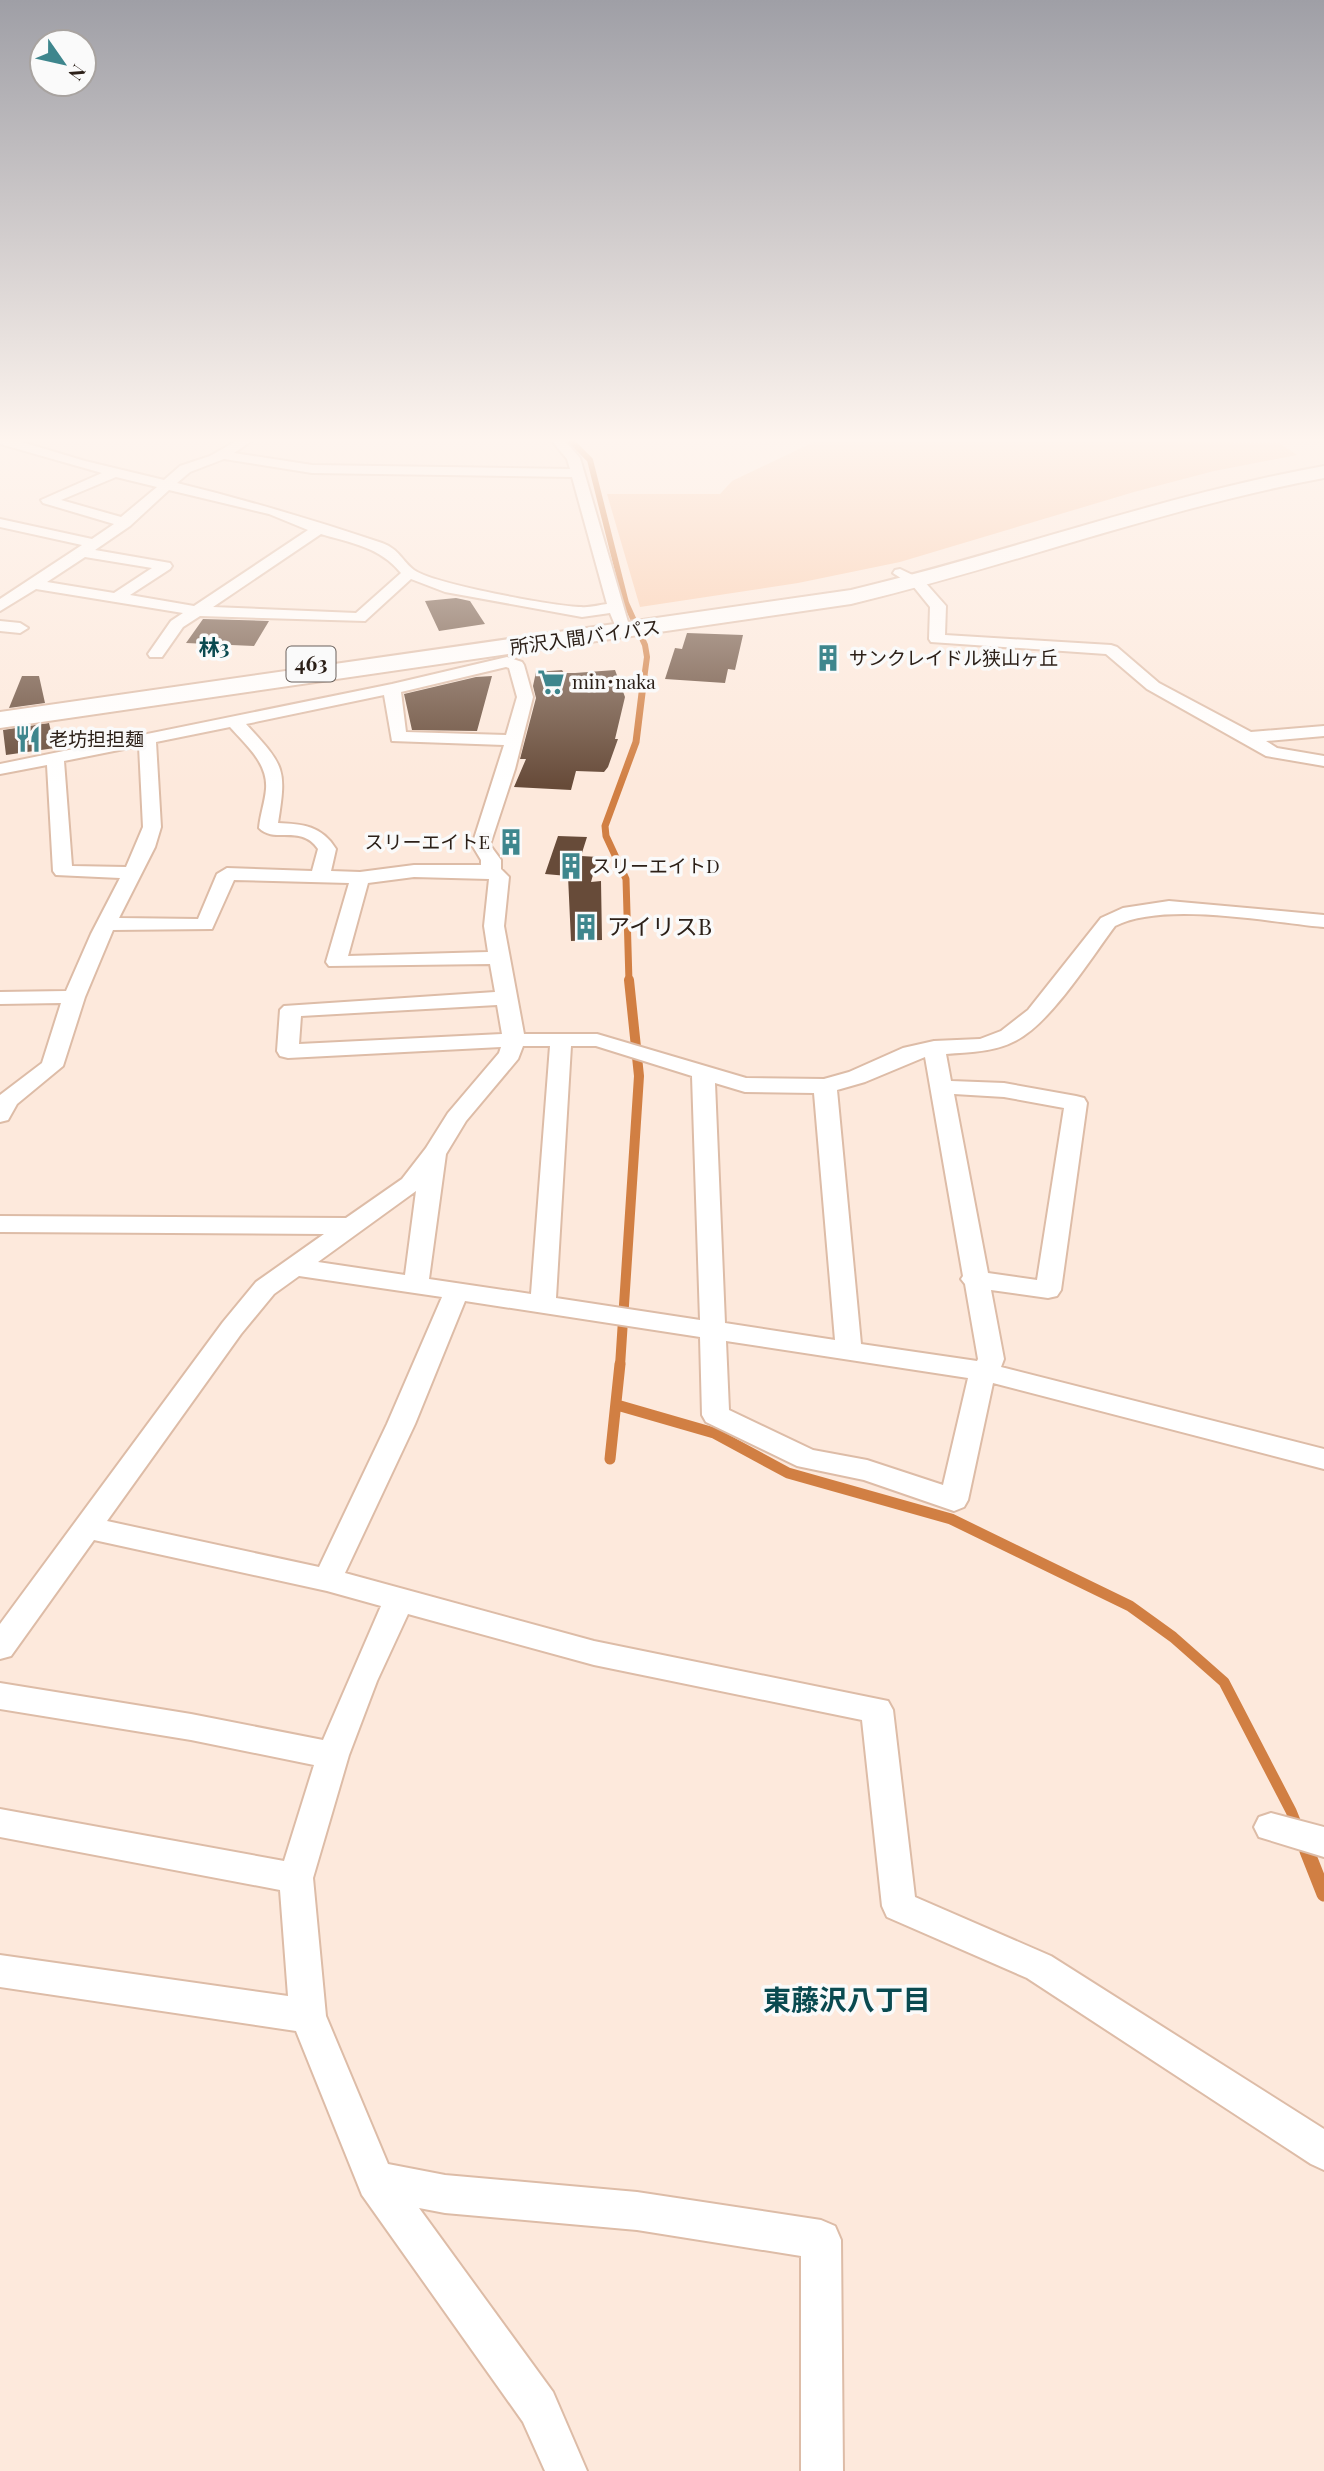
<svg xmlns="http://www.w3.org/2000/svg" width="1324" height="2471" viewBox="0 0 1324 2471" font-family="'Playfair Display','Noto Sans JP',serif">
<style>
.green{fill:#fac9a8}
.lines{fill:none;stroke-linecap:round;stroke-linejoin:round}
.stream-far4{stroke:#d17f43;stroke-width:6}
.stream-far3{stroke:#d17f43;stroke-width:7}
.stream-far2{stroke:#d17f43;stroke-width:10}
.stream-far1{stroke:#d17f43;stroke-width:11}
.stream{stroke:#d17f43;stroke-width:15}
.building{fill:#674b39}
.minor-casing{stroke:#ddbca7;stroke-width:4}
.trunk-casing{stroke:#ddbca7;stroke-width:4}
.minor{fill:#fff;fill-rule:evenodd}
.trunk{fill:#fff;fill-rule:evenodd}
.labels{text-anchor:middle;stroke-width:7;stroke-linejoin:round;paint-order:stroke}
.far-street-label{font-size:19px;fill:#2c2018;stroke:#fafafa}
.far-poi-label{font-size:19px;fill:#2c2018;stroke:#fafafa;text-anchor:start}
.far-neighbourhood-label{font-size:21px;font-weight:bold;fill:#0a4a50;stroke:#fafafa}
.shield{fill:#fafafa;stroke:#6a615c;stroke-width:2}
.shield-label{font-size:21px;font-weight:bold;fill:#2c2018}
.poi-label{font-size:23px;fill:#2c2018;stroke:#fafafa;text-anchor:start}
.near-neighbourhood-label{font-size:28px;font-weight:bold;fill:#0a4a50;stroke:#fafafa}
</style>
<rect width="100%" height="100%" fill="#fde9dc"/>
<path class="green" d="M 818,440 L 1279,443 L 1297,455 L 1214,471 L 1134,492 L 900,562 L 798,583 L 640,607 L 607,494 L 720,494 L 732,481 Z"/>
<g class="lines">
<path class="stream-far4" d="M 570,440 L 590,460 L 626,603 L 645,645 L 647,657 L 644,679"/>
<path class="stream-far3" d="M 629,982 L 626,879 L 606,836 L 605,826 L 636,742 L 644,677"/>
<path class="stream-far2" d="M 620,1366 L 639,1076 L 629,980"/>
<path class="stream-far1" d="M 617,1405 L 714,1433 L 788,1473 L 951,1519 L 1130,1606 L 1173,1637 L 1224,1682 L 1291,1811 L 1308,1853
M 610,1459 L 620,1364"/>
<path class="stream" d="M 1307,1851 L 1324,1894"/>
</g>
<path class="building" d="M 456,598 L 470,601 L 485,624 L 439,631 L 425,601 Z
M 203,619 L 269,621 L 254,646 L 186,643 Z
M 687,633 L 743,635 L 735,670 L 728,669 L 725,683 L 665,679 L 675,648 L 682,649 Z
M 562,670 L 564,673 L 575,673 L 615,670 L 625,697 L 615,739 L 618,739 L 608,767 L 604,772 L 576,771 L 571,790 L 514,787 L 526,759 L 520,759 L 536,698 L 533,686 L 536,672 Z
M 22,676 L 39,676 L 45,703 L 9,708 Z
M 492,676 L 477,731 L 412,730 L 404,694 L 476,677 Z
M 49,723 L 55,748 L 6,755 L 3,730 Z
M 558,836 L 587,837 L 581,856 L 598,857 L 591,882 L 601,881 L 602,940 L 571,941 L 568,876 L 545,874 Z"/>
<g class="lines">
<defs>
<path id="minor" d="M 0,440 L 15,440 L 85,461 L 164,480 L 180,466 L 210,456 L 238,440 L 253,440 L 234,453 L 312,465 L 570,469 L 567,459 L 551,440 L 564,440 L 580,458 L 628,622 L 620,627 L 615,625 L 610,613 L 582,617 L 445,592 L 411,579 L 365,621 L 200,616 L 183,627 L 162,657 L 150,657 L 148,654 L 171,621 L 183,613 L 36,589 L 0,611 L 0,599 L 82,545 L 0,527 L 0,519 L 92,539 L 114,524 L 43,503 L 41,500 L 102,473 L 0,444 ZM 224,459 L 312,473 L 572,477 L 607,604 C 599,605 589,608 581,607 C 553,606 433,584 414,570 C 402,561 399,549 382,543 C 314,520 246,500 177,483 L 190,472 ZM 116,477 L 157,487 L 121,517 L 61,500 ZM 169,490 L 269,514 L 308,530 L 194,606 L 130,595 L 170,569 L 172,566 L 170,563 L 95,550 L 130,526 ZM 321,534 C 351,543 380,547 401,573 L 356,613 L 213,607 ZM 85,557 L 152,568 L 114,593 L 47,582 Z
M 900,569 L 923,580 L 946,606 L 945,635 L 1111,645 L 1117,647 L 1159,683 L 1251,732 L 1324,726 L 1324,736 L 1266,741 L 1277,748 L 1324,756 L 1324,766 L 1266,756 L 1147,689 L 1106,654 L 931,642 L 929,639 L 930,607 L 913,586 L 893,573 L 895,570 Z
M 0,621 L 20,623 L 28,628 L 20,633 L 0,631 Z
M 507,657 L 522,662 L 524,665 L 533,697 L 515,769 L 490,845 L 501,860 L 501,869 L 509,877 L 504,926 L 524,1034 L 597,1034 L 746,1078 L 824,1079 L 849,1072 L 903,1048 L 934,1041 L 980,1039 L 1001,1031 L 1028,1010 L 1101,918 L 1123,908 L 1169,901 L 1324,915 L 1324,927 C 1268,922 1164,901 1115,926 C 1091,958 1050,1024 1015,1041 C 994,1052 970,1052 946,1054 L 951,1081 L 1004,1083 L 1076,1096 L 1084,1098 L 1087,1103 L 1061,1290 L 1057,1296 L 1048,1298 L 991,1290 L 1004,1359 L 1001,1367 L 1324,1449 L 1324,1469 L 993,1383 L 968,1500 L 964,1507 L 954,1511 L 864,1480 L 797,1466 L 706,1422 L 702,1415 L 700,1337 L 465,1301 L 415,1424 L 345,1573 L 594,1641 L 888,1701 L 893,1710 L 915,1897 L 1051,1956 L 1324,2129 L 1324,2170 L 1311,2164 L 1027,1978 L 887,1917 L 882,1906 L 862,1720 L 594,1665 L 408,1614 L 377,1681 L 349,1755 L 313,1878 L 326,2016 L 388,2164 L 445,2175 L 637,2192 L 821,2220 L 835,2226 L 841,2240 L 843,2471 L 801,2471 L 801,2256 L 637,2230 L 445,2213 L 419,2208 L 553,2392 L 587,2471 L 545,2471 L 523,2422 L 362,2195 L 296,2031 L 0,1987 L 0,1955 L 288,1996 L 280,1890 L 0,1837 L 0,1809 L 284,1861 L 314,1765 L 191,1740 L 0,1709 L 0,1683 L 191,1714 L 323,1740 L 381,1606 L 327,1591 L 94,1540 L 11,1656 L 0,1659 L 0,1624 L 223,1322 L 256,1282 L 324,1234 L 0,1232 L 0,1216 L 346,1218 L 402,1179 L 426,1148 L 448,1113 L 499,1053 L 501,1047 L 288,1058 L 280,1056 L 277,1051 L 280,1010 L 284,1006 L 495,992 L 490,964 L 329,966 L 326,962 L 349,883 L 234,880 L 212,929 L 113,930 L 85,997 L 63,1066 L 17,1104 L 8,1120 L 0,1122 L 0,1095 L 42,1063 L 61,1003 L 0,1004 L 0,992 L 66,991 L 91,934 L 120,878 L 56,875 L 53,871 L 47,765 L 0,774 L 0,764 L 392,684 ZM 506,667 L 509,668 L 517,697 L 506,735 L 406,732 L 401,692 ZM 384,695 L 392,741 L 504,745 L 472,845 L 481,860 L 481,865 L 414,865 L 360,872 L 331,871 L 336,849 C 322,826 303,824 278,823 C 287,767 284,766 246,724 ZM 230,727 C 246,745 268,763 266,789 C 265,802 260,815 259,828 C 274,844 301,824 318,849 L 312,871 L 227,868 L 217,874 L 198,919 L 119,918 L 155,847 L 161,827 L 156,742 ZM 139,746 L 143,827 L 126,867 L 72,866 L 64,761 ZM 414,877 L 489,879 L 484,926 L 488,952 L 348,956 L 368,883 ZM 497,1005 L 502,1034 L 299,1044 L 301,1016 ZM 523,1046 L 550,1046 L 531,1294 L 429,1279 L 446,1154 L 466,1121 L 518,1059 ZM 571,1046 L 596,1046 L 692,1076 L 700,1320 L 556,1298 ZM 925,1057 L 963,1276 L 961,1279 L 965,1284 L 978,1359 L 977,1361 L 861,1344 L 837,1090 L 865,1082 ZM 715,1083 L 745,1092 L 814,1093 L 835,1340 L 725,1323 ZM 954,1094 L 1004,1097 L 1064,1108 L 1037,1280 L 988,1273 ZM 416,1191 L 405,1275 L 318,1262 ZM 299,1276 L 442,1297 L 387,1424 L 319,1567 L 107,1521 L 241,1334 L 274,1294 ZM 726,1341 L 968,1378 L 943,1485 L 867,1460 L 813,1450 L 729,1410 Z
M 1271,1813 L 1324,1827 L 1324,1857 L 1259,1837 L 1254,1827 L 1259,1817 Z"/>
<path id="trunk" d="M 1324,466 L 1324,478 C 1163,508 1010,566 851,604 L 0,728 L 0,712 L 851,590 C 1010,552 1163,495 1324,466 Z"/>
</defs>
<use href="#minor" class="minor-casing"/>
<use href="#trunk" class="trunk-casing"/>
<use href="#minor" class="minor"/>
<use href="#trunk" class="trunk"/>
</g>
<linearGradient id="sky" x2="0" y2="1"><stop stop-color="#9f9fa6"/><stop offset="0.56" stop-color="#fef5ef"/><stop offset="1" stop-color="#fef5ef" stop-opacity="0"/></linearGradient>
<rect width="1324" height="786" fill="url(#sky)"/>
<defs>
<symbol id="building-bare" viewBox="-9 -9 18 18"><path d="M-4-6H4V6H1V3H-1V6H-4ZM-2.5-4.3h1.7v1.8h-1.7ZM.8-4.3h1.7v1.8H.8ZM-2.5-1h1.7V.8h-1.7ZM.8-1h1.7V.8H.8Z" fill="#3e868d" stroke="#fafafa" stroke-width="2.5" paint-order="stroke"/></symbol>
<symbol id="supermarket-bare" viewBox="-9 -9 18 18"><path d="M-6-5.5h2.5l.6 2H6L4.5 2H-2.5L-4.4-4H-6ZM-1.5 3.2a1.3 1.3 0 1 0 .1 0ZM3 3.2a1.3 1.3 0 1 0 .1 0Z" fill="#3e868d" stroke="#fafafa" stroke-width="2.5" paint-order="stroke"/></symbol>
<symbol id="restaurant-bare" viewBox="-9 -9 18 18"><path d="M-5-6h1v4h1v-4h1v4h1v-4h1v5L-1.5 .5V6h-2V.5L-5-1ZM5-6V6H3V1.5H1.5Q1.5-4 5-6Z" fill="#3e868d" stroke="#fafafa" stroke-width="2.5" paint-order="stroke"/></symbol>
</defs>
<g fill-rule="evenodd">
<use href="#building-bare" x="809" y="639" width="38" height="38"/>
<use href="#supermarket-bare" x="532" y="663" width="38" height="38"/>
<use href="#restaurant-bare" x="9" y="720" width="38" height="38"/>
<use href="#building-bare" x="492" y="823" width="38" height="38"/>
<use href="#building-bare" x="552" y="847" width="38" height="38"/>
<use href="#building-bare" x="567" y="908" width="38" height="38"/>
</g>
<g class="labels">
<g class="far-street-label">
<text transform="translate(585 637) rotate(-8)" y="7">所沢入間バイパス</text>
</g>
<g class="far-poi-label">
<text x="849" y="665">サンクレイドル狭山ヶ丘</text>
<text x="572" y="689">min･naka</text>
<text x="49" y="746">老坊担担麺</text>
<text x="490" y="849" text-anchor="end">スリーエイトE</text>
<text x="592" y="873">スリーエイトD</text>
</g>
<g class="far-neighbourhood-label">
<text x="214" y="655">林3</text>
</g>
<rect class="shield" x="286.5" y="646.5" width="49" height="35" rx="5"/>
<g class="shield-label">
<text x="311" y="671">463</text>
</g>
<g class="poi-label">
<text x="607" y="935">アイリスB</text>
</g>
<g class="near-neighbourhood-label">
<text x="847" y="2010">東藤沢八丁目</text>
</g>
</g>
<g transform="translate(63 63) rotate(124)"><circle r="33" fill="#fafafa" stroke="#a8a3a0" stroke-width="2"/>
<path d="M0-5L12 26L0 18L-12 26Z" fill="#3e868d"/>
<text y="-10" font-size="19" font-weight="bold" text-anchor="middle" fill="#2c2018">N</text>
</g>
</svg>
